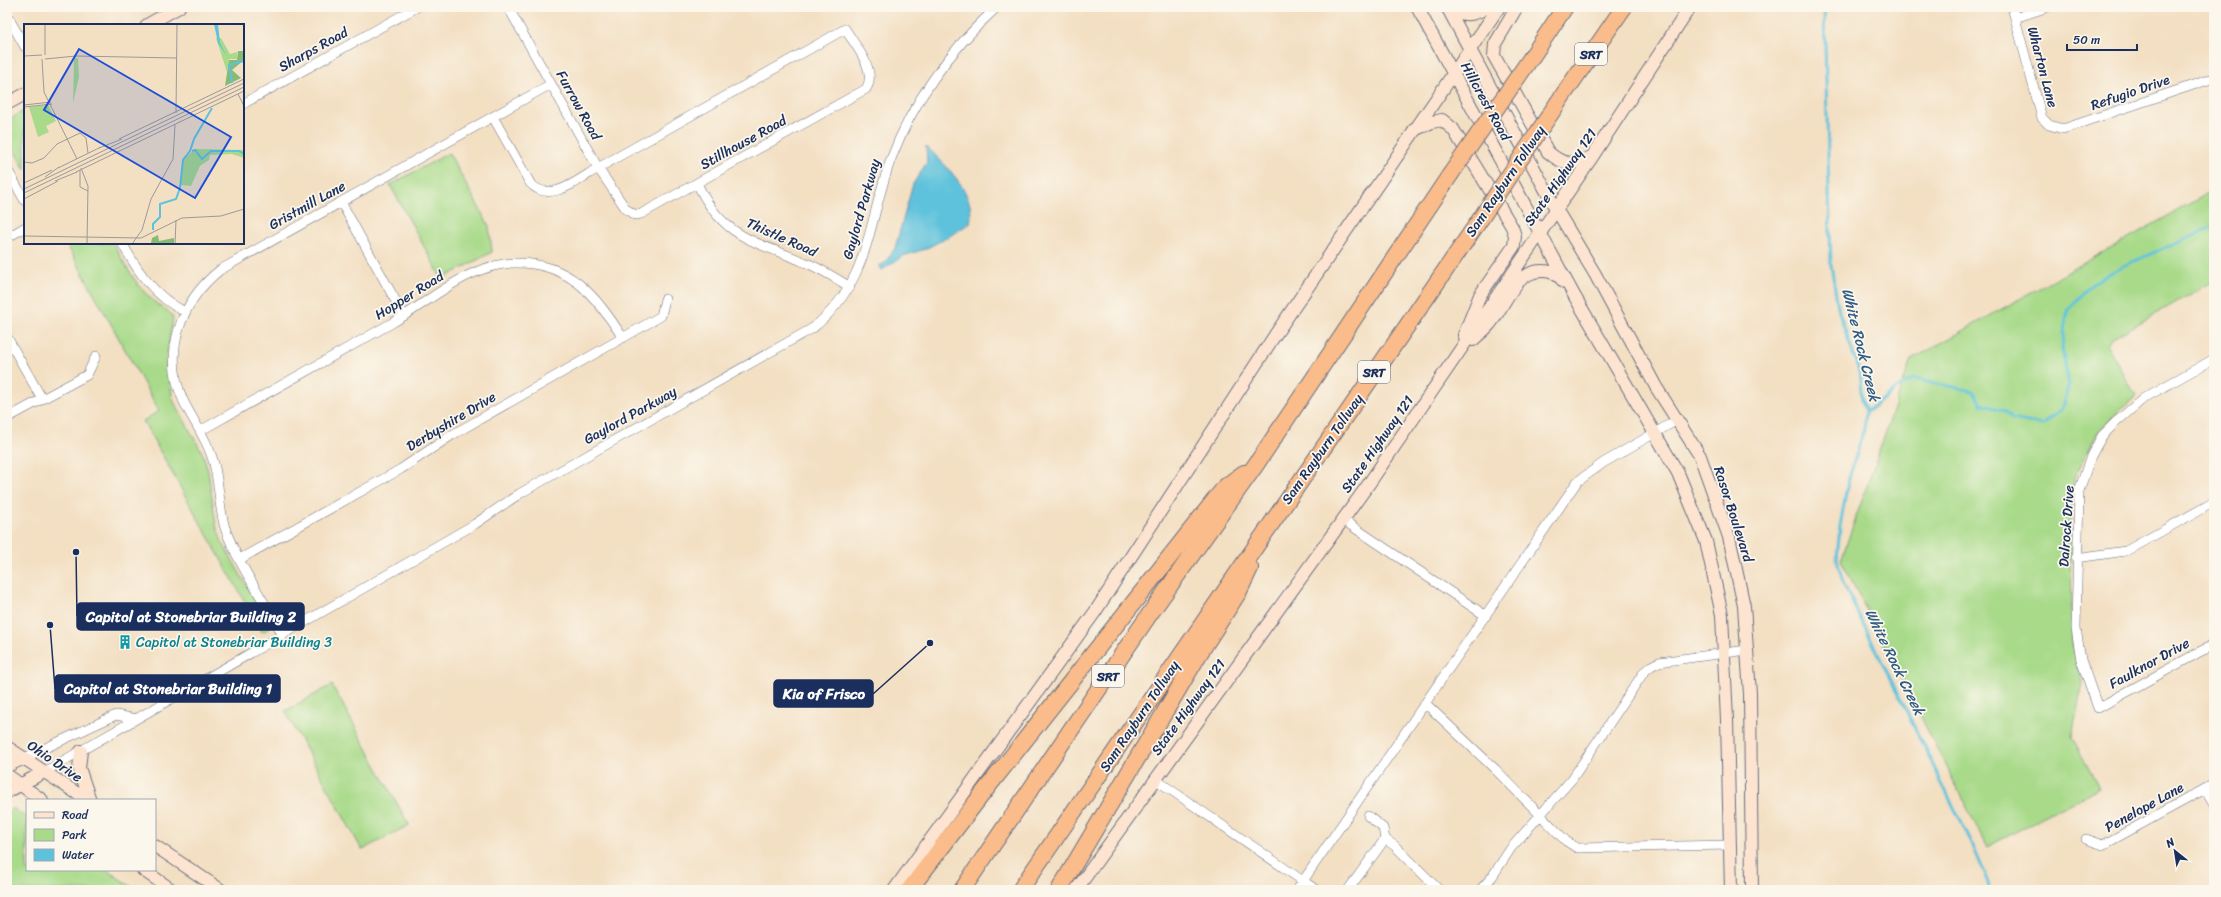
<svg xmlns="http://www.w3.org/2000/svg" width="2221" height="897" viewBox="0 0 2221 897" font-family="Sriracha,sans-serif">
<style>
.green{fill:#a8da89;stroke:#628474}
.water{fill:#5ec2dc;stroke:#3c789d}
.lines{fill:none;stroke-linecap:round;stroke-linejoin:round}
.stream{stroke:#5ec2dc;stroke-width:3}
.street-casing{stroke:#676d81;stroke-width:10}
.secondary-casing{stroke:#676d81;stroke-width:14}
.highway-casing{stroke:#676d81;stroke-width:18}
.street{stroke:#fff;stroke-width:9}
.secondary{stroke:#fde4d0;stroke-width:12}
.highway{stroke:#f9bc8a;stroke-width:16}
.highway-bridge-casing{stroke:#676d81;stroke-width:18;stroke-linecap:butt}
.highway-bridge{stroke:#f9bc8a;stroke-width:16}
.labels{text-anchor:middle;stroke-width:3.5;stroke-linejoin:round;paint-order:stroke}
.shield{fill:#fbf7ec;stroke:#5e6b89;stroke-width:1}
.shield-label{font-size:13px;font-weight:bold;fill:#1b2f5e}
.street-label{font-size:14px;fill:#1b2f5e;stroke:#fbf7ec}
.culture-label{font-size:14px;fill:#0d838f;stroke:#fbf7ec;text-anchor:start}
.water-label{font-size:15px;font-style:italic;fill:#2f5b84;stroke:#fbf7ec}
.inset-river{fill:none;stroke:#5ec2dc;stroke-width:2}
.inset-road{fill:none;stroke:#9d999a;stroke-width:1}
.view{fill:#1d4ed8;fill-opacity:0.15;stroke:#1d4ed8;stroke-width:2}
.inset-edge{fill:none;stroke:#1b2f5e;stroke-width:2}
.leader{fill:none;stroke:#1b2f5e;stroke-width:1.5}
.callout-dot{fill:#1b2f5e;stroke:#fbf7ec;stroke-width:1.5}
.callout{fill:#1b2f5e;stroke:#1b2f5e;stroke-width:1.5}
.callout-label{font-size:15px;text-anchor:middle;font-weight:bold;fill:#fff}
</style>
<rect width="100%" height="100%" fill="#fbf7ec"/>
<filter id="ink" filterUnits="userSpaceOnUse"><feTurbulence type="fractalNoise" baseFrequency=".025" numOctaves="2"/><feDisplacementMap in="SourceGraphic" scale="8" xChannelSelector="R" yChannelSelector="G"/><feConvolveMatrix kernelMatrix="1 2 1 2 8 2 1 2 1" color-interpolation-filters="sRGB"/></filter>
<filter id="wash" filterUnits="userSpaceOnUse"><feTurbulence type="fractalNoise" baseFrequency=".012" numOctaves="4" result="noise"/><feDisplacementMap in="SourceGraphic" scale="16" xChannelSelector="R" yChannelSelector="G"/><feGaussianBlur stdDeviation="0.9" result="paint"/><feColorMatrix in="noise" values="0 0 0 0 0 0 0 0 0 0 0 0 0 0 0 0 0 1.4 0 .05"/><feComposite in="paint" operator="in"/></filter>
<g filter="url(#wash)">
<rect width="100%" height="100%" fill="#f3dfc2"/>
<path class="green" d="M 25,110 L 25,170 L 7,137 L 7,121 Z
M 449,153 L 489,226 L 492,252 L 442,279 L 390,185 Z
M 2214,190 L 2214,281 L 2111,339 L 2107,345 L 2136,396 L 2099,430 L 2074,478 L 2071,520 L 2072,642 L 2082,683 L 2072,737 L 2099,788 L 1987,847 L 1841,560 L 1911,360 Z
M 66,243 L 113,243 C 125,264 136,287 155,302 C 162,308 170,310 173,318 L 166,360 L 173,400 L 203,454 L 208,471 L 216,525 L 222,542 L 269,625 L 269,629 L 262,632 L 143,421 L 159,411 Z
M 332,685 L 409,825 L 362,850 L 285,711 Z
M 13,808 L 27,818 L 27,870 L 106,870 L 137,890 L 7,890 L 7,812 Z"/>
<path class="water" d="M 926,146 C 945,165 977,193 970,223 L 948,237 L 925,249 L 903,256 L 882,270 L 879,266 L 885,263 L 895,248 L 913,184 L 927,162 Z"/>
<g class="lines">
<path class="stream" d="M 1824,7 L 1831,265 L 1839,312 L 1859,371 L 1862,400 L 1866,412 L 1864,429 L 1848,482 L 1840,526 L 1837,559 L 1843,583 L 1973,846 L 1990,886 L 1989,890
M 1866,412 L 1895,390 L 1914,379 L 1973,391 L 1981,404 L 2003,410 L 2012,419 L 2043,425 L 2061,410 L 2069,384 L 2062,348 L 2067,311 L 2091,284 L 2121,267 L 2214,226"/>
</g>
</g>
<g filter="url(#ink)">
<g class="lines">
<defs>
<path id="street" d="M 2012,7 L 2042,118 L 2049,125 L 2063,129 L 2214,78
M 7,15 L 25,47
M 2015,18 L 2048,7
M 243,104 L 417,7
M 493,117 L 530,183 C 550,205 579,179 598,168 L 845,29 C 855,45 878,71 866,89 L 641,214 L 635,215 L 626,209 L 598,168 L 508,7
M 7,169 L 25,201
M 697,183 C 722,238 755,241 804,262 C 820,268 835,278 850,287
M 341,202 L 404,316
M 7,238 L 25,227
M 122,243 C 138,272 154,296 185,312
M 7,337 L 42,399
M 2214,359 L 2144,398 L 2115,423 L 2102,436 L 2091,456 L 2079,491 L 2076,628 L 2081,660 L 2098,708 L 2214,644
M 7,418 L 87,375 L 96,356
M 200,431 C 264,395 328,359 392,323 C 431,301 468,264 515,263 C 570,262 596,296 623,338
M 1343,520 L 1486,616
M 2076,558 L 2126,551 L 2214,502
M 240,559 L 401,469 L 452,435 L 661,316 L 665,299
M 283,636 C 265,601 238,565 225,528 C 218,505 220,480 212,457 C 205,436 192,419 183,400 C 162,352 181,301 220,270 L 551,84
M 1426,704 L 1495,769 L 1566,841 L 1577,848 L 1730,845
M 24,758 L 116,715 L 136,719
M 44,772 L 475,524 L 519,494 L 813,328 C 871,281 867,224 891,159 C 913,101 951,49 997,7
M 1155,779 L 1303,881 L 1577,482 L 1603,463 L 1677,420
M 2205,789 L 2214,804
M 1368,816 L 1383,828 L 1385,839 L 1395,846 L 1439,890
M 2086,839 L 2103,845 L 2214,784
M 1297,890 L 1303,881 L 1317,890
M 1348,890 L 1385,839
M 1480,890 L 1492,877 L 1511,848 L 1572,779 L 1644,672 L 1651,666 L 1659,662 L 1747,650"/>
<path id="secondary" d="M 1417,7 L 1575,297 L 1678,473 L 1706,541 L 1722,615 L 1727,720 L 1731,890
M 1447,7 L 1556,209 L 1595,274 L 1656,387 L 1700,456 L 1729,537 L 1744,606 L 1750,694 L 1752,890
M 1517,7 L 1495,44 L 1494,56 L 1548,152 C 1565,167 1572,164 1592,157
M 1447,8 C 1463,16 1472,17 1487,7
M 147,25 L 179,7
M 7,104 L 25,94
M 1414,130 L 1432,122 L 1442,120 L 1453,129 L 1512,227 L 1515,236 L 1514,246 L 1480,295 L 1464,335
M 1473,340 C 1478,335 1484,331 1489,325 C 1505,307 1514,270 1543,271 C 1553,271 1558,275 1564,282
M 7,747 L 87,800
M 81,751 L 79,768 L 90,800
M 7,766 L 24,758
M 7,775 L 42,800
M 7,792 L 44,772
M 155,846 L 221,890
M 143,870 L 172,890
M 894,890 L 1095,612 L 1275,335 L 1499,7
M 1076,890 L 1368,485 L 1592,157 L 1690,7"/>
<path id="highway" d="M 1533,55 L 1565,7
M 1559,101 L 1624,7
M 909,890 L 983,793 L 1225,487 L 1244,473
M 962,890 L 1149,615 L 1257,463 L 1450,175
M 1020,890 L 1477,224
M 1059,890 L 1201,651 L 1238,593 L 1250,568"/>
</defs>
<use href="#street" class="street-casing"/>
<use href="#secondary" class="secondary-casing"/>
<use href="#highway" class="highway-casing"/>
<use href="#street" class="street"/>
<use href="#secondary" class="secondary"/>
<use href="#highway" class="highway"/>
<defs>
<path id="highway-bridge" d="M 1450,175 L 1533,55
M 1477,224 L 1559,101"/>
</defs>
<use href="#highway-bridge" class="highway-bridge-casing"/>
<use href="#highway-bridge" class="highway-bridge"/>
</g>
</g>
<defs>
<symbol id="building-bare" viewBox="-9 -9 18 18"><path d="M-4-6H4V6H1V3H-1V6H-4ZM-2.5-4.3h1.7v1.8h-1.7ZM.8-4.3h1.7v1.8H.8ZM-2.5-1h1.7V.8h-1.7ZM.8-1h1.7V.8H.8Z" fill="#0f9aa8" stroke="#fbf7ec" stroke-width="2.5" paint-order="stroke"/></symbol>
</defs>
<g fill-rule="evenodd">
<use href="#building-bare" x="115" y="632" width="20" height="20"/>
</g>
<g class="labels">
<g class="shield">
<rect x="1575" y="43" width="32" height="22" rx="3"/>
<rect x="1358" y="361" width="32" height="22" rx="3"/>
<rect x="1092" y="665" width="32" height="22" rx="3"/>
</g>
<g class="shield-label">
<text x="1591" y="59">SRT</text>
<text x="1374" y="377">SRT</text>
<text x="1108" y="681">SRT</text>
</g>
<g class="street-label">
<text transform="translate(313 49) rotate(-29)" y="5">Sharps Road</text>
<text transform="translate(2043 67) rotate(75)" y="5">Wharton Lane</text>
<text transform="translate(2130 92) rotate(-19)" y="5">Refugio Drive</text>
<text transform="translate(1486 101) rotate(61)" y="5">Hillcrest Road</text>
<text transform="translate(579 105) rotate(61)" y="5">Furrow Road</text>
<text transform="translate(743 142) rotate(-29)" y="5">Stillhouse Road</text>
<text transform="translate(1560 177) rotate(-55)" y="5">State Highway 121</text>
<text transform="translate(1505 181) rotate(-56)" y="5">Sam Rayburn Tollway</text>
<text transform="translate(307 205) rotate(-29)" y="5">Gristmill Lane</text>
<text transform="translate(861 209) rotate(-74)" y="5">Gaylord Parkway</text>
<text transform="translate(782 237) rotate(24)" y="5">Thistle Road</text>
<text transform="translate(409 295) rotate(-32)" y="5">Hopper Road</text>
<text transform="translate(630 415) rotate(-29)" y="5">Gaylord Parkway</text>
<text transform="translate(451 421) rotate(-31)" y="5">Derbyshire Drive</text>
<text transform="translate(1377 444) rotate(-55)" y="5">State Highway 121</text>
<text transform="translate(1322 449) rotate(-55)" y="5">Sam Rayburn Tollway</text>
<text transform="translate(1734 514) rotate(72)" y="5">Rasor Boulevard</text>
<text transform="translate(2066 526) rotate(-86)" y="5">Dalrock Drive</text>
<text transform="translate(2149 663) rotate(-29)" y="5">Faulknor Drive</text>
<text transform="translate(1188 707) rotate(-54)" y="5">State Highway 121</text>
<text transform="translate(1139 716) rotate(-56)" y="5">Sam Rayburn Tollway</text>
<text transform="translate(55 761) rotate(34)" y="5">Ohio Drive</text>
<text transform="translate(2144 807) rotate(-29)" y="5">Penelope Lane</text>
</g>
<g class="culture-label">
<text x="136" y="647">Capitol at Stonebriar Building 3</text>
</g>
<g class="water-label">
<text transform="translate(1861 345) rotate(76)" y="5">White Rock Creek</text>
<text transform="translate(1895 662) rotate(64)" y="5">White Rock Creek</text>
</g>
</g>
<g transform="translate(24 24)">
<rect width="220" height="220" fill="#f3dfc2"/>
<path d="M 192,14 L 197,14 L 206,30 L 213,28 L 213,35 L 205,35 L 203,48 ZM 50,34 L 54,34 L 55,53 L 49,79 ZM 24,81 L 32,97 L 22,102 L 25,108 L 14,113 L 5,83 ZM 171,125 L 220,126 L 220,134 L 208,130 L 186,131 L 185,136 L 176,142 L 167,162 L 157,161 L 159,136 Z" fill="#a8da89"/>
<path d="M 214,27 L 220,27 L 220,36 L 208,46 L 217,54 L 201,62 L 205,36 L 213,36 ZM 134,211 L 135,217 L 150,214 L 150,220 L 123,220 L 127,219 L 128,214 Z" fill="#86ba75"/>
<path d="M 190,0 L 194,0 L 196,19 L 203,32 L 194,19 Z" fill="#5ec2dc"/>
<path class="inset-river" d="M 208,59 L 205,41 L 220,37M 168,127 L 171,126 L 178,135 L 187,127 L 215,127 L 220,130M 129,206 L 129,200 L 136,193 L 136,180 L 152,175 L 156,164 L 159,136 L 166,127 L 170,115 L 188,84"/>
<path class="inset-road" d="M 21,0 L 21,31M 0,32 L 18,31M 18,35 L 20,68 L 53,135M 21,35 L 52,32 L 153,34M 214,70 L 220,82M 0,81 L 27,78M 0,83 L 28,80M 152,89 L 153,0M 95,115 L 220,55M 75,124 L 98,115M 0,138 L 8,139 L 20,134 L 33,120 L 56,109 L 62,114 L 64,129M 34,144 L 77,123M 57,144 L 64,162 L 63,220M 56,146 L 56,163 L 64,167M 52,148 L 220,67M 21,153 L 35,143M 31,157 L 53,148M 0,159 L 28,146M 0,165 L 220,59M 0,169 L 220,63M 0,175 L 34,157M 0,212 L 117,214 L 158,194 L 197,192 L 220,185M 108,220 L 118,206 L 127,175 L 149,135 L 151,101M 151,220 L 152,196"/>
<path class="view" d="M 55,25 L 207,113 L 171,174 L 20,86 Z"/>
<rect width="220" height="220" class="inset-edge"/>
</g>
<path class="leader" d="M76 552L77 616M50 625L55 689M930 643L873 694"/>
<g class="callout-dot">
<circle cx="76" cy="552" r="4"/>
<circle cx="50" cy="625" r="4"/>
<circle cx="930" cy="643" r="4"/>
</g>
<g class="callout">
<rect x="77" y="603" width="227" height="27" rx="4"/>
<rect x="55" y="675" width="225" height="27" rx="4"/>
<rect x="774" y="680" width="99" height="27" rx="4"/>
</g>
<g class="callout-label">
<text x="191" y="622">Capitol at Stonebriar Building 2</text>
<text x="168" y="694">Capitol at Stonebriar Building 1</text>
<text x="824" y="699">Kia of Frisco</text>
</g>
<rect width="2221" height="897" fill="none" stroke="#fbf7ec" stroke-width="24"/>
<rect x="26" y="799" width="130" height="72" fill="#fbf7ec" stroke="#a1a7b3"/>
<rect x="34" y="812" width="20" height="6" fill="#fde4d0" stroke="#a1a7b3"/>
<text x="62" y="819" font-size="12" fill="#1b2f5e">Road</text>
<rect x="34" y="829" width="20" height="12" fill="#a8da89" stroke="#a1a7b3"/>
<text x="62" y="839" font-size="12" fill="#1b2f5e">Park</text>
<rect x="34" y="849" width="20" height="12" fill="#5ec2dc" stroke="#a1a7b3"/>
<text x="62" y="859" font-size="12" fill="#1b2f5e">Water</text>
<g transform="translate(2175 851) rotate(330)" stroke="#fbf7ec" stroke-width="3" paint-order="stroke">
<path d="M0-3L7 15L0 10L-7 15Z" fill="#1b2f5e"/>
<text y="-6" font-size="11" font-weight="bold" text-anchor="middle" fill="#1b2f5e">N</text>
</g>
<path d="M2067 44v6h70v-6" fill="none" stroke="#1b2f5e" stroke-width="2"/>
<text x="2073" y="44" font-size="12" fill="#1b2f5e" stroke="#fbf7ec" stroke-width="3" paint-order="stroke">50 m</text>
</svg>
